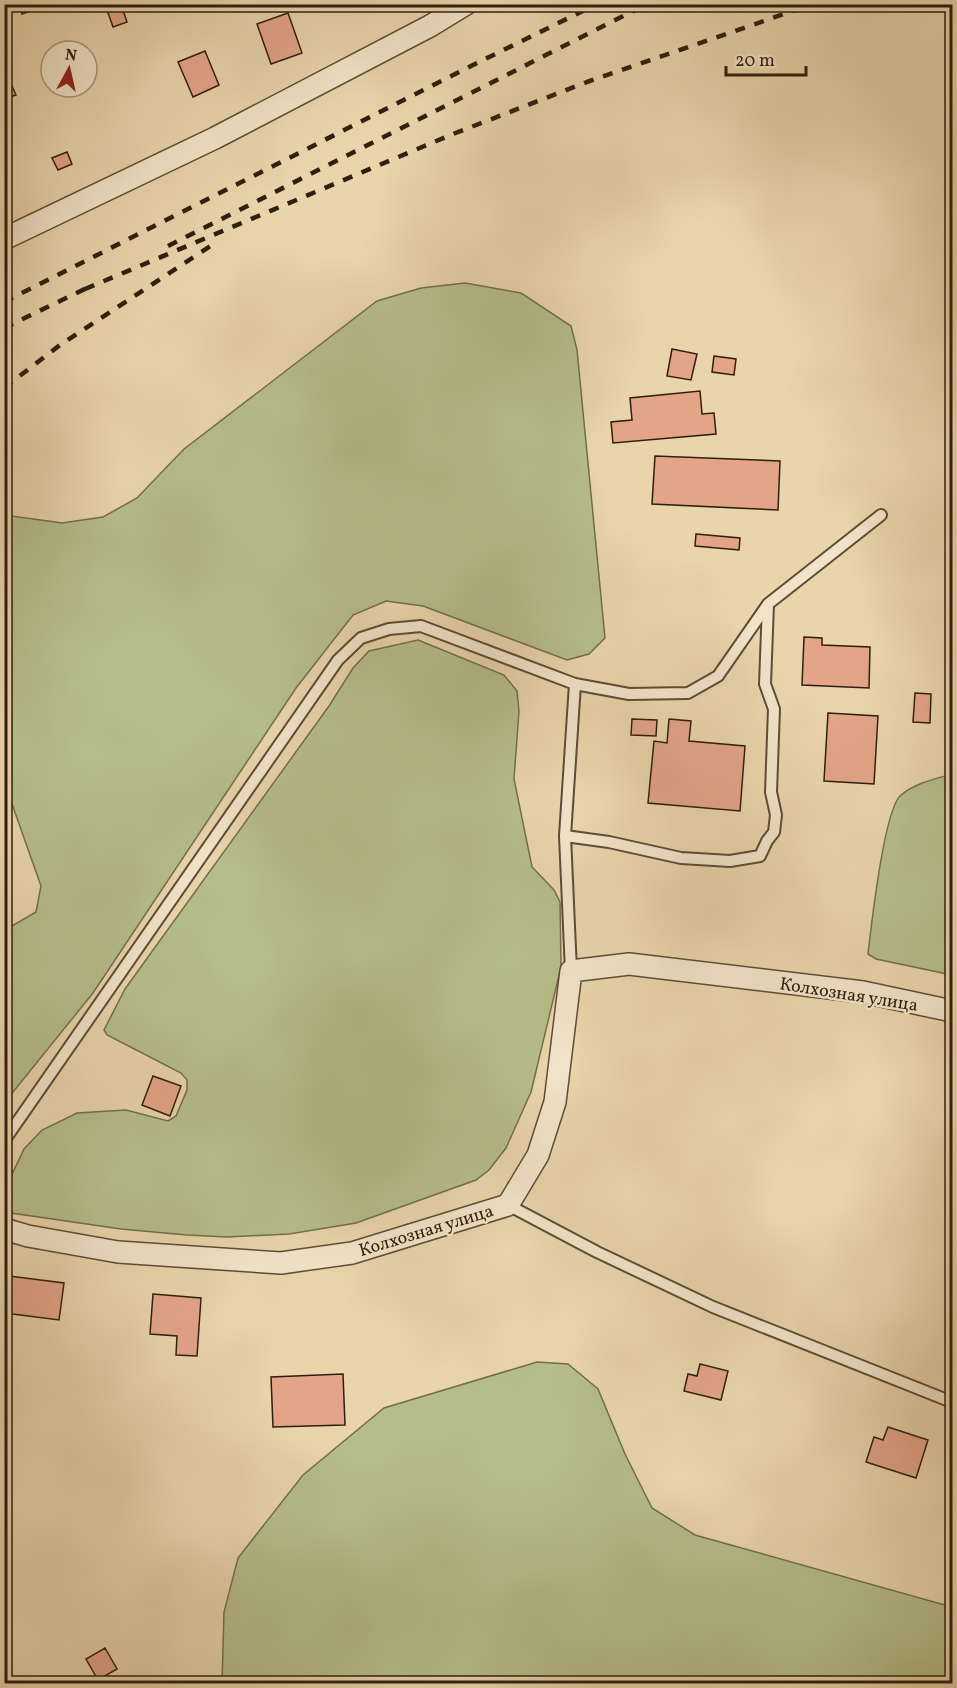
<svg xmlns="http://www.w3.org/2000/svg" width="957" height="1688" viewBox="0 0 957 1688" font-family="Vollkorn,serif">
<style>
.green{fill:#b5bd89;stroke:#726e4c;stroke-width:1.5}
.building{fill:#e3a488;stroke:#2e1f0f;stroke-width:1.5}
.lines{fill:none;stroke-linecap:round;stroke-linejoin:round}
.service-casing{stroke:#5d4c36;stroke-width:14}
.minor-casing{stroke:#5d4c36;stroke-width:24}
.service{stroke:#f1e3c8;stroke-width:10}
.minor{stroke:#f1e3c8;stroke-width:21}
.rail{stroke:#2e1f0f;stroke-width:4.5;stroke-dasharray:10 10;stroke-linecap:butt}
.labels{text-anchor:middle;stroke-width:5;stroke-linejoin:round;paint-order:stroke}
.street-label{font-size:18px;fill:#2e1f0f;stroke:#f1e3c8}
</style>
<rect width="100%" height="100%" fill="#e9d4ab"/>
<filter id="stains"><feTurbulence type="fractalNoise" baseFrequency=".00333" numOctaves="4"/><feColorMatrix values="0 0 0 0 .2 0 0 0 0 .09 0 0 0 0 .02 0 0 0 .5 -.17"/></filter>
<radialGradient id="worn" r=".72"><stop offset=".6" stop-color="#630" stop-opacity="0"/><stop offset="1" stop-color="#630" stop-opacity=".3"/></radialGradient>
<path class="green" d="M 465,283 L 521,293 L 571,326 L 577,350 L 605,638 L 589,654 L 567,660 L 423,606 L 386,601 L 353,615 L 296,688 L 93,993 L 5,1102 L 5,930 L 36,912 L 41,886 L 5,784 L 5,515 L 62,523 L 103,517 L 137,498 L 184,449 L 377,301 L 421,288 Z
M 418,640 L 504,675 L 517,691 L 519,711 L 514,779 L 532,867 L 554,890 L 560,902 L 561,967 L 531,1092 L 506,1148 L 489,1170 L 476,1180 L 356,1223 L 289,1234 L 227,1237 L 187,1235 L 121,1229 L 11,1213 L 5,1208 L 5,1189 L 24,1149 L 42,1130 L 77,1113 L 126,1110 L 168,1121 L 176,1116 L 187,1090 L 187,1080 L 181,1073 L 107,1035 L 104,1030 L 125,989 L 329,706 L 353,668 L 369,651 Z
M 952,774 L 952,975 L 876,959 L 868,954 C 871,928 884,809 901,795 C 915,783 935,779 952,774 Z
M 537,1362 L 568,1364 L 598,1389 L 625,1454 L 652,1508 L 695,1535 L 952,1607 L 952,1683 L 222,1683 L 224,1612 L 238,1558 L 303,1475 L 384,1408 Z"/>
<path class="building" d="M 19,4 L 36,4 L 37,9 L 22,14 Z
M 105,4 L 121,4 L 127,22 L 113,27 Z
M 288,13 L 302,53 L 271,64 L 257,24 Z
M 205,51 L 219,85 L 193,97 L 178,62 Z
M 4,68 L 16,95 L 4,99 Z
M 67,152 L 72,164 L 58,170 L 52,158 Z
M 672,349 L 697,354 L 691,380 L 667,376 Z
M 714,356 L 736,359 L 734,375 L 712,372 Z
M 700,391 L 702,414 L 714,413 L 716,434 L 613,443 L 611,422 L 632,420 L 630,398 Z
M 655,456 L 780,461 L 778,510 L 652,504 Z
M 696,534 L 740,538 L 739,550 L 695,546 Z
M 804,637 L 822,638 L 822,645 L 870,647 L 869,688 L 802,685 Z
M 915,693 L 931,694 L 930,723 L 913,722 Z
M 828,713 L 878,716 L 874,784 L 824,781 Z
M 632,719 L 657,720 L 656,736 L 631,735 Z
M 669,719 L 691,721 L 689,741 L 745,746 L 740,811 L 648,803 L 654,741 L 667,743 Z
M 153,1076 L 181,1086 L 170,1116 L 142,1105 Z
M 9,1276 L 64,1283 L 59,1320 L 5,1313 Z
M 153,1294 L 201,1298 L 197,1356 L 176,1355 L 177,1336 L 150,1334 Z
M 700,1364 L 728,1371 L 721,1400 L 684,1391 L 688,1374 L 697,1376 Z
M 343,1374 L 345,1425 L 273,1427 L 271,1377 Z
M 888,1427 L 928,1440 L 916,1478 L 866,1462 L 874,1437 L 883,1440 Z
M 105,1648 L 117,1669 L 98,1680 L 86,1659 Z"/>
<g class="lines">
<defs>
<path id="service" d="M 565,836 L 609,842 L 681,858 L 730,861 L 760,856 L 767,841 L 774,832 L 776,815 L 771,792 L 774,709 L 765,684 L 768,604
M 571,971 L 565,836 L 575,684
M 4,1141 L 338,660 L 361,638 L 389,629 L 421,626 L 575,684 L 629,694 L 688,693 L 718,676 L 768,604 L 881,515
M 508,1205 L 597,1252 L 713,1307 L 952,1402"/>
<path id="minor" d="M 4,239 L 215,138 L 430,26 L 466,4
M 4,1229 L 28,1236 L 118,1252 L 281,1263 L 352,1253 L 508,1205 L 538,1155 L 555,1102 L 571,971 L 629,964 L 863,992 L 952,1011"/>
</defs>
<use href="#service" class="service-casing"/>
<use href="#minor" class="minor-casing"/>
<use href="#service" class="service"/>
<use href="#minor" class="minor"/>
<path class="rail" d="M 168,246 L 647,4
M 85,289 L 453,134 L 587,82 L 813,4
M 4,302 L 471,66 L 597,4
M 4,328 L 91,286
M 4,388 L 60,345 L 212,245"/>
</g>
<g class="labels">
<g class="street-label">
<text transform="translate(849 994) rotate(9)" y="6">Колхозная улица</text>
<text transform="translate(426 1230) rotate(-17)" y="6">Колхозная улица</text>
</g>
</g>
<rect width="957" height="1688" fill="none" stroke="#e9d4ab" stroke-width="24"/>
<rect x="6" y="6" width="945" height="1676" fill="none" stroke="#2e1f0f" stroke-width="3"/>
<rect x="12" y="12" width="933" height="1664" fill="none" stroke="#2e1f0f" stroke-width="1.5"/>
<g transform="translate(69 69) rotate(8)"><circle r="28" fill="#f1e3c8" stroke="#a3957e" stroke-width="1.5"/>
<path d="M0-4.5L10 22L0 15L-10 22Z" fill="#8f2418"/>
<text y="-9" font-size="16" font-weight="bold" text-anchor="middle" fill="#2e1f0f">N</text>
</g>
<path d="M726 66v9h80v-9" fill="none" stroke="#2e1f0f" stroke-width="3"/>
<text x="735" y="66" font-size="18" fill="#2e1f0f" stroke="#f1e3c8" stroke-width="4.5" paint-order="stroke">20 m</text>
<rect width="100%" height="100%" filter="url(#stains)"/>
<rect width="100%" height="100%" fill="url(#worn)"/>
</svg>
